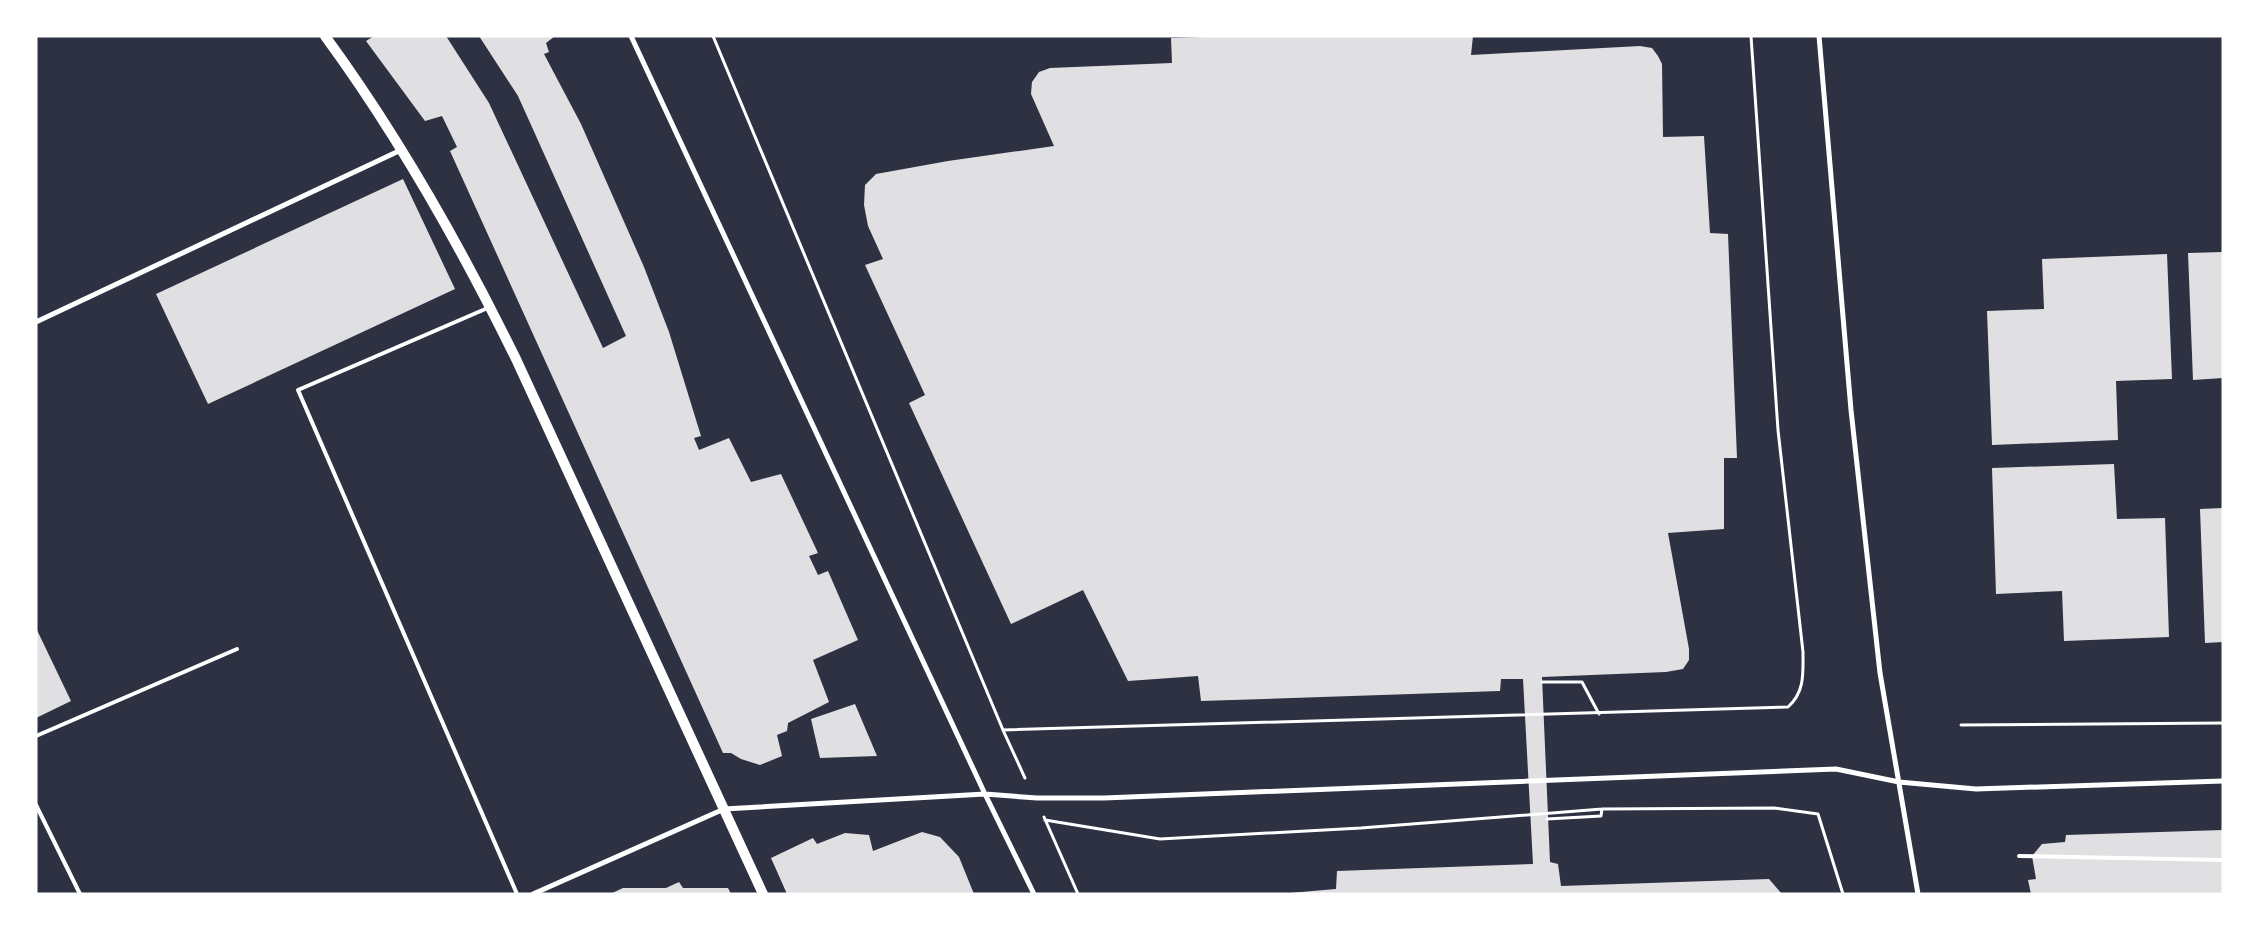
<svg xmlns="http://www.w3.org/2000/svg" width="2259" height="930" viewBox="0 0 2259 930" font-family="Cabin,sans-serif">
<style>
.building{fill:#e0e0e3}
.lines{fill:none;stroke-linecap:round;stroke-linejoin:round}
.path{stroke:#fff;stroke-width:3}
.service{stroke:#fff;stroke-width:4}
.minor{stroke:#fff;stroke-width:5}
.secondary{stroke:#fff;stroke-width:10}
</style>
<rect width="100%" height="100%" fill="#2d3142"/>
<path class="building" d="M 374,36 L 446,36 L 489,103 L 603,348 L 626,336 L 518,96 L 479,36 L 555,36 L 546,43 L 549,52 L 544,54 L 581,124 L 644,267 L 669,332 L 701,436 L 694,438 L 699,450 L 729,438 L 751,482 L 781,474 L 818,553 L 809,556 L 818,575 L 828,571 L 858,640 L 813,660 L 829,702 L 788,723 L 787,731 L 777,735 L 782,756 L 760,765 L 741,759 L 731,753 L 723,753 L 450,151 L 457,147 L 442,116 L 425,121 L 366,41 Z
M 1234,36 L 1473,36 L 1471,55 L 1640,46 L 1652,48 L 1658,56 L 1662,64 L 1663,137 L 1704,136 L 1710,233 L 1728,234 L 1737,458 L 1724,458 L 1724,529 L 1668,533 L 1689,649 L 1689,660 L 1683,669 L 1666,672 L 1542,677 L 1550,862 L 1558,864 L 1561,886 L 1769,879 L 1782,894 L 1278,894 L 1336,889 L 1337,871 L 1533,864 L 1523,679 L 1501,679 L 1500,691 L 1201,701 L 1198,676 L 1128,681 L 1083,590 L 1011,624 L 909,403 L 925,395 L 865,265 L 883,259 L 868,226 L 864,205 L 865,185 L 876,174 L 948,161 L 1054,146 L 1031,94 L 1032,82 L 1039,72 L 1050,68 L 1172,63 L 1171,38 Z
M 403,179 L 455,289 L 208,404 L 156,294 Z
M 2223,252 L 2223,378 L 2193,380 L 2188,253 Z
M 2167,254 L 2172,379 L 2116,381 L 2118,440 L 1992,445 L 1987,311 L 2044,309 L 2042,259 Z
M 2114,464 L 2117,519 L 2165,518 L 2169,637 L 2064,641 L 2062,591 L 1996,594 L 1992,468 Z
M 2223,508 L 2223,642 L 2205,643 L 2200,509 Z
M 36,628 L 71,701 L 36,718 Z
M 855,704 L 877,756 L 820,758 L 811,719 Z
M 2223,830 L 2223,894 L 2031,894 L 2028,880 L 2036,879 L 2032,856 L 2042,844 L 2065,842 L 2066,835 Z
M 922,832 L 940,837 L 959,857 L 974,894 L 787,894 L 771,858 L 813,838 L 817,844 L 845,833 L 869,835 L 873,851 Z
M 679,882 L 683,888 L 728,888 L 731,894 L 610,894 L 623,888 L 666,888 Z"/>
<g class="lines">
<path class="path" d="M 713,36 L 1003,730 L 1025,778
M 1542,682 L 1582,682 L 1599,714
M 1961,725 L 2223,723
M 1003,730 L 1788,707 C 1805,692 1803,673 1803,652 L 1778,430 L 1751,36
M 1044,817 L 1078,894
M 1547,819 L 1601,816 L 1602,809
M 1045,820 L 1160,839 L 1361,828 L 1602,809 L 1774,808 L 1818,814 L 1843,894"/>
<path class="service" d="M 490,307 L 298,390 L 517,894
M 36,736 L 237,649
M 36,805 L 80,894
M 2019,856 L 2223,860"/>
<path class="minor" d="M 631,36 L 985,794 L 1034,894
M 1819,36 L 1851,410 L 1880,673 L 1918,894
M 36,322 L 401,150
M 533,894 L 724,809 L 985,794 L 1037,798 L 1104,798 L 1836,769 L 1899,782 L 1976,789 L 2223,781"/>
<path class="secondary" d="M 325,36 C 399,137 461,247 516,359 L 763,894"/>
</g>
<rect width="2259" height="930" fill="none" stroke="#ffffff" stroke-width="75"/>
</svg>
